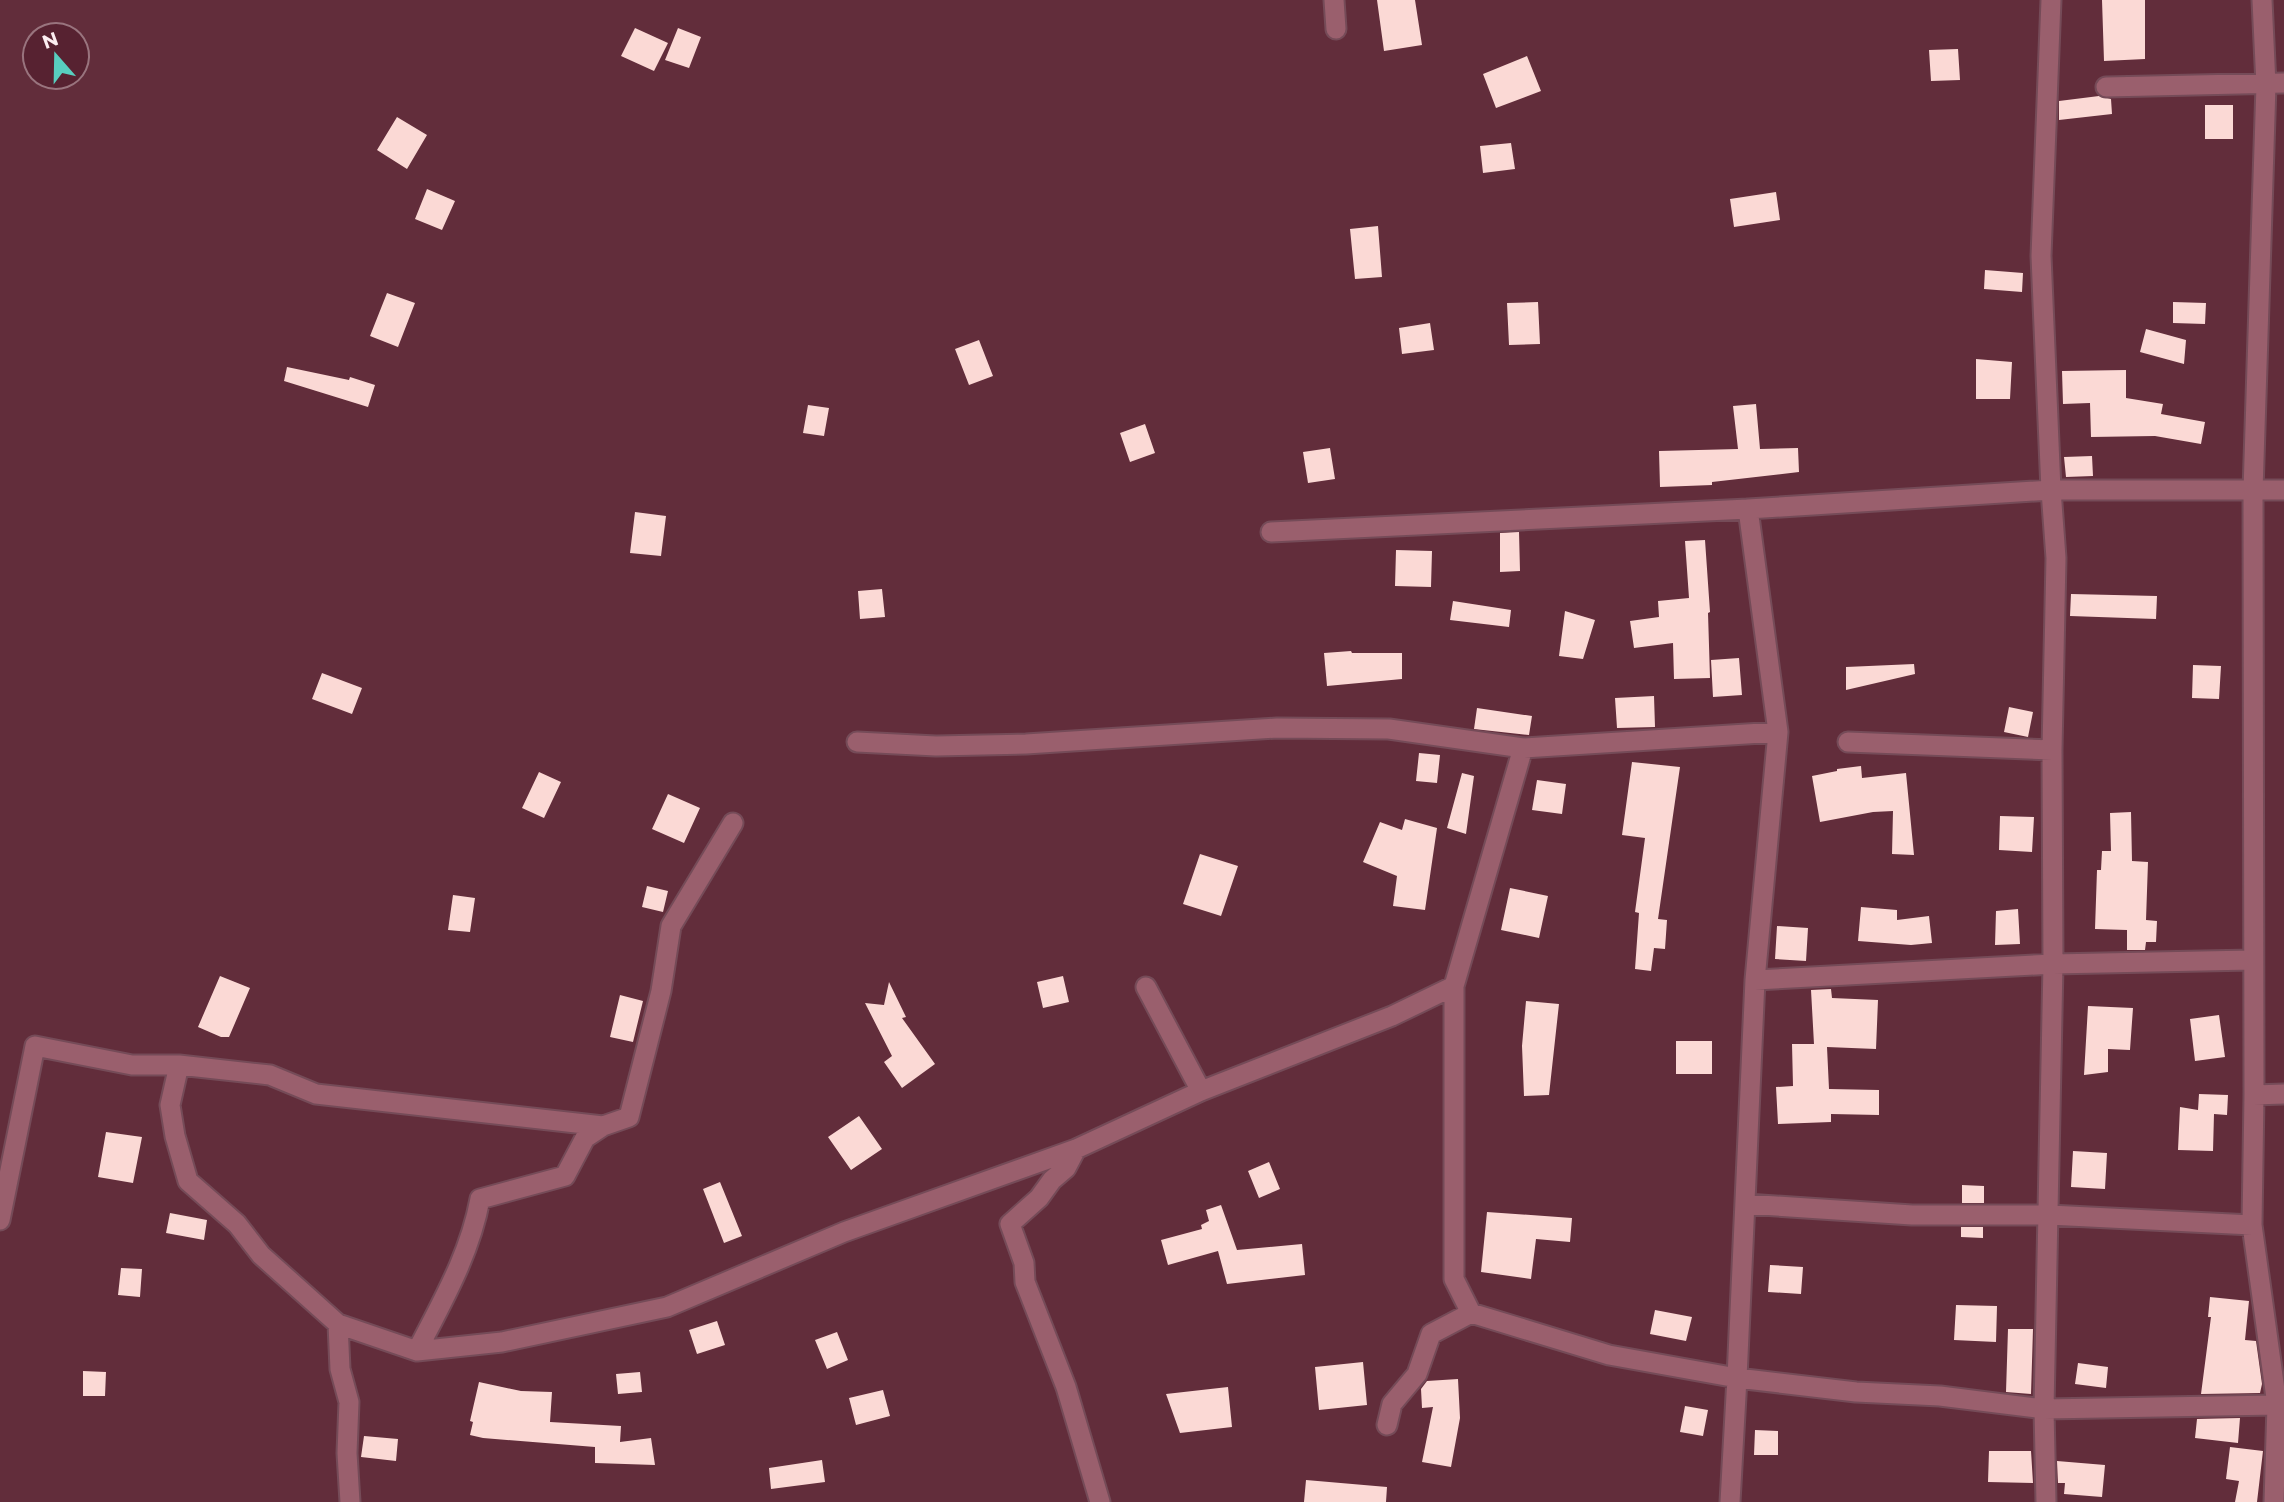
<svg xmlns="http://www.w3.org/2000/svg" width="2284" height="1502" viewBox="0 0 2284 1502" font-family="Montserrat,sans-serif">
<style>
.building{fill:#fbd9d5}
.lines{fill:none;stroke-linecap:round;stroke-linejoin:round}
.minor-casing{stroke:#754b58;stroke-width:23}
.minor{stroke:#9a5f6d;stroke-width:19}
</style>
<rect width="100%" height="100%" fill="#622d3b"/>
<path class="building" d="M 1377,0 L 1415,0 L 1422,45 L 1384,51 Z
M 2102,0 L 2145,0 L 2145,59 L 2104,61 Z
M 635,28 L 668,43 L 654,71 L 621,56 Z
M 678,28 L 701,37 L 689,68 L 665,60 Z
M 1958,49 L 1960,80 L 1931,81 L 1929,50 Z
M 1527,56 L 1541,91 L 1496,108 L 1483,74 Z
M 2099,96 L 2111,99 L 2112,114 L 2059,120 L 2059,101 Z
M 2205,105 L 2233,105 L 2233,139 L 2205,139 Z
M 397,117 L 427,135 L 407,169 L 377,150 Z
M 1511,143 L 1515,169 L 1483,173 L 1480,146 Z
M 427,189 L 455,201 L 442,230 L 415,219 Z
M 1776,192 L 1780,220 L 1734,227 L 1730,199 Z
M 1378,226 L 1382,277 L 1355,279 L 1350,229 Z
M 1985,270 L 2023,273 L 2022,292 L 1984,289 Z
M 387,293 L 415,303 L 398,347 L 370,336 Z
M 1538,302 L 1540,344 L 1509,345 L 1507,303 Z
M 2173,302 L 2206,303 L 2205,324 L 2173,323 Z
M 1430,323 L 1434,350 L 1402,354 L 1399,328 Z
M 2146,329 L 2186,340 L 2184,364 L 2140,352 Z
M 979,340 L 993,376 L 969,385 L 955,349 Z
M 1976,359 L 2012,362 L 2010,399 L 1976,399 Z
M 287,367 L 349,380 L 350,377 L 375,385 L 368,407 L 284,381 Z
M 2126,370 L 2126,398 L 2163,404 L 2161,414 L 2205,422 L 2201,444 L 2155,436 L 2091,437 L 2090,403 L 2063,404 L 2062,371 Z
M 1756,404 L 1760,449 L 1798,448 L 1799,472 L 1712,482 L 1712,485 L 1660,487 L 1659,451 L 1738,449 L 1733,406 Z
M 808,405 L 829,408 L 824,436 L 803,433 Z
M 1145,424 L 1155,453 L 1130,462 L 1120,433 Z
M 1330,448 L 1335,479 L 1308,483 L 1303,452 Z
M 2092,456 L 2093,476 L 2066,477 L 2064,457 Z
M 635,512 L 666,516 L 661,556 L 630,553 Z
M 1519,532 L 1520,571 L 1500,572 L 1500,533 Z
M 1705,540 L 1710,612 L 1708,613 L 1710,678 L 1674,679 L 1673,643 L 1634,648 L 1630,621 L 1659,617 L 1658,601 L 1689,598 L 1685,541 Z
M 1396,550 L 1432,551 L 1431,587 L 1395,586 Z
M 882,589 L 885,617 L 860,619 L 858,591 Z
M 2071,594 L 2157,596 L 2156,619 L 2070,616 Z
M 1453,601 L 1511,610 L 1509,627 L 1450,620 Z
M 1565,611 L 1595,620 L 1583,659 L 1559,656 Z
M 1351,651 L 1352,653 L 1402,653 L 1402,679 L 1327,686 L 1324,653 Z
M 1739,658 L 1742,695 L 1713,697 L 1711,660 Z
M 1914,664 L 1915,674 L 1846,690 L 1846,667 Z
M 2193,665 L 2221,666 L 2219,699 L 2192,698 Z
M 322,673 L 362,688 L 352,714 L 312,699 Z
M 1654,696 L 1655,727 L 1617,728 L 1615,698 Z
M 2009,707 L 2033,712 L 2028,737 L 2004,732 Z
M 1477,708 L 1532,716 L 1529,735 L 1474,729 Z
M 1419,753 L 1440,755 L 1437,783 L 1416,781 Z
M 1632,762 L 1680,767 L 1658,919 L 1667,920 L 1665,949 L 1654,948 L 1651,971 L 1635,969 L 1639,913 L 1635,912 L 1645,838 L 1622,835 Z
M 1861,766 L 1862,778 L 1906,773 L 1914,855 L 1892,854 L 1893,811 L 1873,812 L 1820,822 L 1812,776 L 1837,771 L 1837,769 Z
M 539,772 L 561,782 L 544,818 L 522,808 Z
M 1462,773 L 1474,776 L 1466,834 L 1447,828 Z
M 1537,780 L 1566,784 L 1562,814 L 1532,810 Z
M 668,794 L 700,808 L 684,843 L 652,829 Z
M 2131,812 L 2132,861 L 2148,862 L 2146,920 L 2157,921 L 2156,942 L 2146,942 L 2145,950 L 2127,950 L 2127,930 L 2095,929 L 2097,870 L 2101,870 L 2102,851 L 2111,851 L 2110,813 Z
M 2000,816 L 2034,817 L 2032,852 L 1999,850 Z
M 1405,819 L 1437,828 L 1425,910 L 1393,906 L 1397,876 L 1363,862 L 1380,822 L 1402,830 Z
M 1200,854 L 1238,866 L 1221,916 L 1183,904 Z
M 647,886 L 668,891 L 663,912 L 642,907 Z
M 1510,888 L 1548,896 L 1539,938 L 1501,930 Z
M 453,895 L 475,898 L 470,932 L 448,930 Z
M 1861,907 L 1897,910 L 1897,920 L 1929,916 L 1932,943 L 1911,945 L 1858,941 Z
M 2018,909 L 2020,944 L 1995,945 L 1996,911 Z
M 1777,926 L 1808,928 L 1806,961 L 1775,959 Z
M 220,976 L 250,988 L 229,1037 L 221,1037 L 198,1027 Z
M 1063,976 L 1069,1002 L 1043,1008 L 1037,982 Z
M 889,982 L 906,1017 L 902,1018 L 935,1064 L 902,1088 L 884,1062 L 892,1056 L 865,1003 L 884,1005 Z
M 1831,989 L 1832,998 L 1878,1000 L 1876,1049 L 1827,1047 L 1829,1089 L 1879,1090 L 1879,1115 L 1831,1114 L 1831,1122 L 1778,1124 L 1776,1087 L 1793,1086 L 1792,1044 L 1814,1044 L 1811,990 Z
M 620,995 L 643,1001 L 633,1042 L 610,1037 Z
M 1526,1001 L 1559,1004 L 1549,1095 L 1524,1096 L 1522,1046 Z
M 2088,1006 L 2133,1008 L 2130,1050 L 2108,1049 L 2108,1072 L 2084,1075 Z
M 2219,1015 L 2225,1057 L 2195,1061 L 2190,1019 Z
M 1676,1041 L 1712,1041 L 1712,1074 L 1676,1074 Z
M 2199,1094 L 2228,1095 L 2227,1115 L 2214,1114 L 2213,1151 L 2178,1150 L 2180,1107 L 2198,1110 Z
M 859,1116 L 882,1149 L 851,1170 L 828,1137 Z
M 106,1132 L 142,1137 L 133,1183 L 98,1177 Z
M 2073,1151 L 2107,1153 L 2105,1189 L 2071,1187 Z
M 1269,1162 L 1280,1189 L 1259,1198 L 1248,1171 Z
M 720,1182 L 742,1236 L 724,1243 L 703,1189 Z
M 1962,1185 L 1984,1186 L 1984,1203 L 1962,1203 Z
M 1221,1205 L 1237,1250 L 1302,1244 L 1305,1275 L 1227,1284 L 1218,1251 L 1168,1265 L 1161,1240 L 1202,1229 L 1201,1225 L 1209,1221 L 1206,1210 Z
M 1487,1212 L 1572,1218 L 1570,1242 L 1536,1239 L 1531,1279 L 1481,1272 Z
M 170,1213 L 207,1220 L 204,1240 L 166,1233 Z
M 1961,1227 L 1983,1227 L 1983,1238 L 1961,1237 Z
M 1770,1265 L 1803,1267 L 1801,1294 L 1768,1292 Z
M 121,1268 L 142,1269 L 140,1297 L 118,1295 Z
M 2210,1297 L 2249,1301 L 2245,1340 L 2256,1341 L 2262,1384 L 2260,1393 L 2201,1394 L 2211,1317 L 2208,1317 Z
M 1956,1305 L 1997,1306 L 1996,1342 L 1954,1340 Z
M 1655,1310 L 1692,1317 L 1686,1341 L 1650,1334 Z
M 717,1321 L 725,1345 L 697,1354 L 689,1330 Z
M 2008,1329 L 2033,1329 L 2031,1394 L 2006,1392 Z
M 837,1332 L 848,1360 L 827,1369 L 815,1340 Z
M 1363,1362 L 1367,1405 L 1319,1410 L 1315,1367 Z
M 2078,1363 L 2108,1367 L 2106,1388 L 2075,1384 Z
M 83,1371 L 106,1372 L 105,1396 L 83,1396 Z
M 640,1372 L 642,1392 L 618,1394 L 616,1374 Z
M 1458,1379 L 1460,1418 L 1451,1467 L 1422,1462 L 1433,1407 L 1422,1408 L 1421,1389 L 1427,1381 Z
M 479,1382 L 521,1391 L 552,1392 L 550,1422 L 621,1426 L 620,1442 L 651,1438 L 655,1465 L 595,1463 L 595,1447 L 483,1438 L 470,1435 L 473,1422 L 470,1421 Z
M 1228,1387 L 1232,1427 L 1180,1433 L 1166,1394 Z
M 883,1390 L 890,1416 L 856,1425 L 849,1398 Z
M 1685,1406 L 1708,1410 L 1703,1436 L 1680,1432 Z
M 2240,1418 L 2238,1443 L 2195,1438 L 2197,1419 Z
M 1755,1430 L 1778,1431 L 1778,1455 L 1754,1455 Z
M 364,1436 L 398,1439 L 396,1461 L 361,1457 Z
M 2230,1447 L 2263,1451 L 2257,1502 L 2235,1502 L 2239,1481 L 2226,1479 Z
M 1989,1451 L 2031,1451 L 2033,1483 L 1988,1482 Z
M 822,1460 L 825,1482 L 771,1489 L 769,1468 Z
M 2057,1461 L 2105,1465 L 2102,1497 L 2064,1494 L 2065,1483 L 2058,1483 Z
M 1306,1480 L 1387,1487 L 1386,1502 L 1304,1502 Z"/>
<g class="lines">
<defs>
<path id="minor" d="M 1334,0 L 1336,29
M 2262,0 L 2266,85 L 2253,491 L 2254,1095 L 2252,1225 L 2277,1405 L 2274,1502
M 2106,87 L 2284,83
M 1271,532 L 1748,509 L 2051,490 L 2284,490
M 857,742 L 936,746 L 1026,744 L 1277,728 L 1389,729 L 1523,748 L 1778,732
M 1848,742 L 2052,750
M 1755,980 L 2053,964 L 2252,960
M 1146,987 L 1201,1091
M 179,1065 L 170,1105 L 175,1136 L 188,1181 L 237,1224 L 261,1255 L 338,1324 L 417,1351 L 502,1342 L 667,1307 L 844,1232 L 1076,1149 L 1201,1091 L 1392,1016 L 1454,986 L 1523,748
M 2254,1095 L 2284,1094
M 1076,1149 L 1066,1168 L 1052,1180 L 1039,1198 L 1010,1224 L 1024,1263 L 1025,1282 L 1066,1387 L 1100,1502
M 1746,1204 L 1912,1215 L 2049,1215 L 2252,1225
M 0,1220 L 35,1046 L 132,1065 L 179,1065 L 270,1075 L 316,1094 L 603,1126 L 629,1117 L 661,991 L 671,926 L 733,823
M 1471,1313 L 1609,1355 L 1737,1378 L 1856,1392 L 1940,1396 L 2044,1409 L 2277,1405
M 338,1324 L 340,1369 L 349,1402 L 347,1453 L 350,1502
M 417,1351 C 442,1302 470,1254 480,1199 L 565,1176 L 585,1138 L 603,1126
M 1387,1425 L 1392,1404 L 1417,1374 L 1431,1334 L 1471,1313 L 1454,1279 L 1454,986
M 1730,1502 L 1737,1378 L 1755,980 L 1778,732 L 1748,509
M 2046,1502 L 2044,1409 L 2053,964 L 2052,750 L 2056,558 L 2051,490 L 2041,256 L 2051,0"/>
</defs>
<use href="#minor" class="minor-casing"/>
<use href="#minor" class="minor"/>
</g>
<g transform="translate(56 56) rotate(340)"><circle r="33" fill="#572231" stroke="#99747e" stroke-width="2"/>
<path d="M0-5L12 26L0 18L-12 26Z" fill="#58cebf"/>
<text y="-10" font-size="19" font-weight="bold" text-anchor="middle" fill="#fdeef1">N</text>
</g>
</svg>
